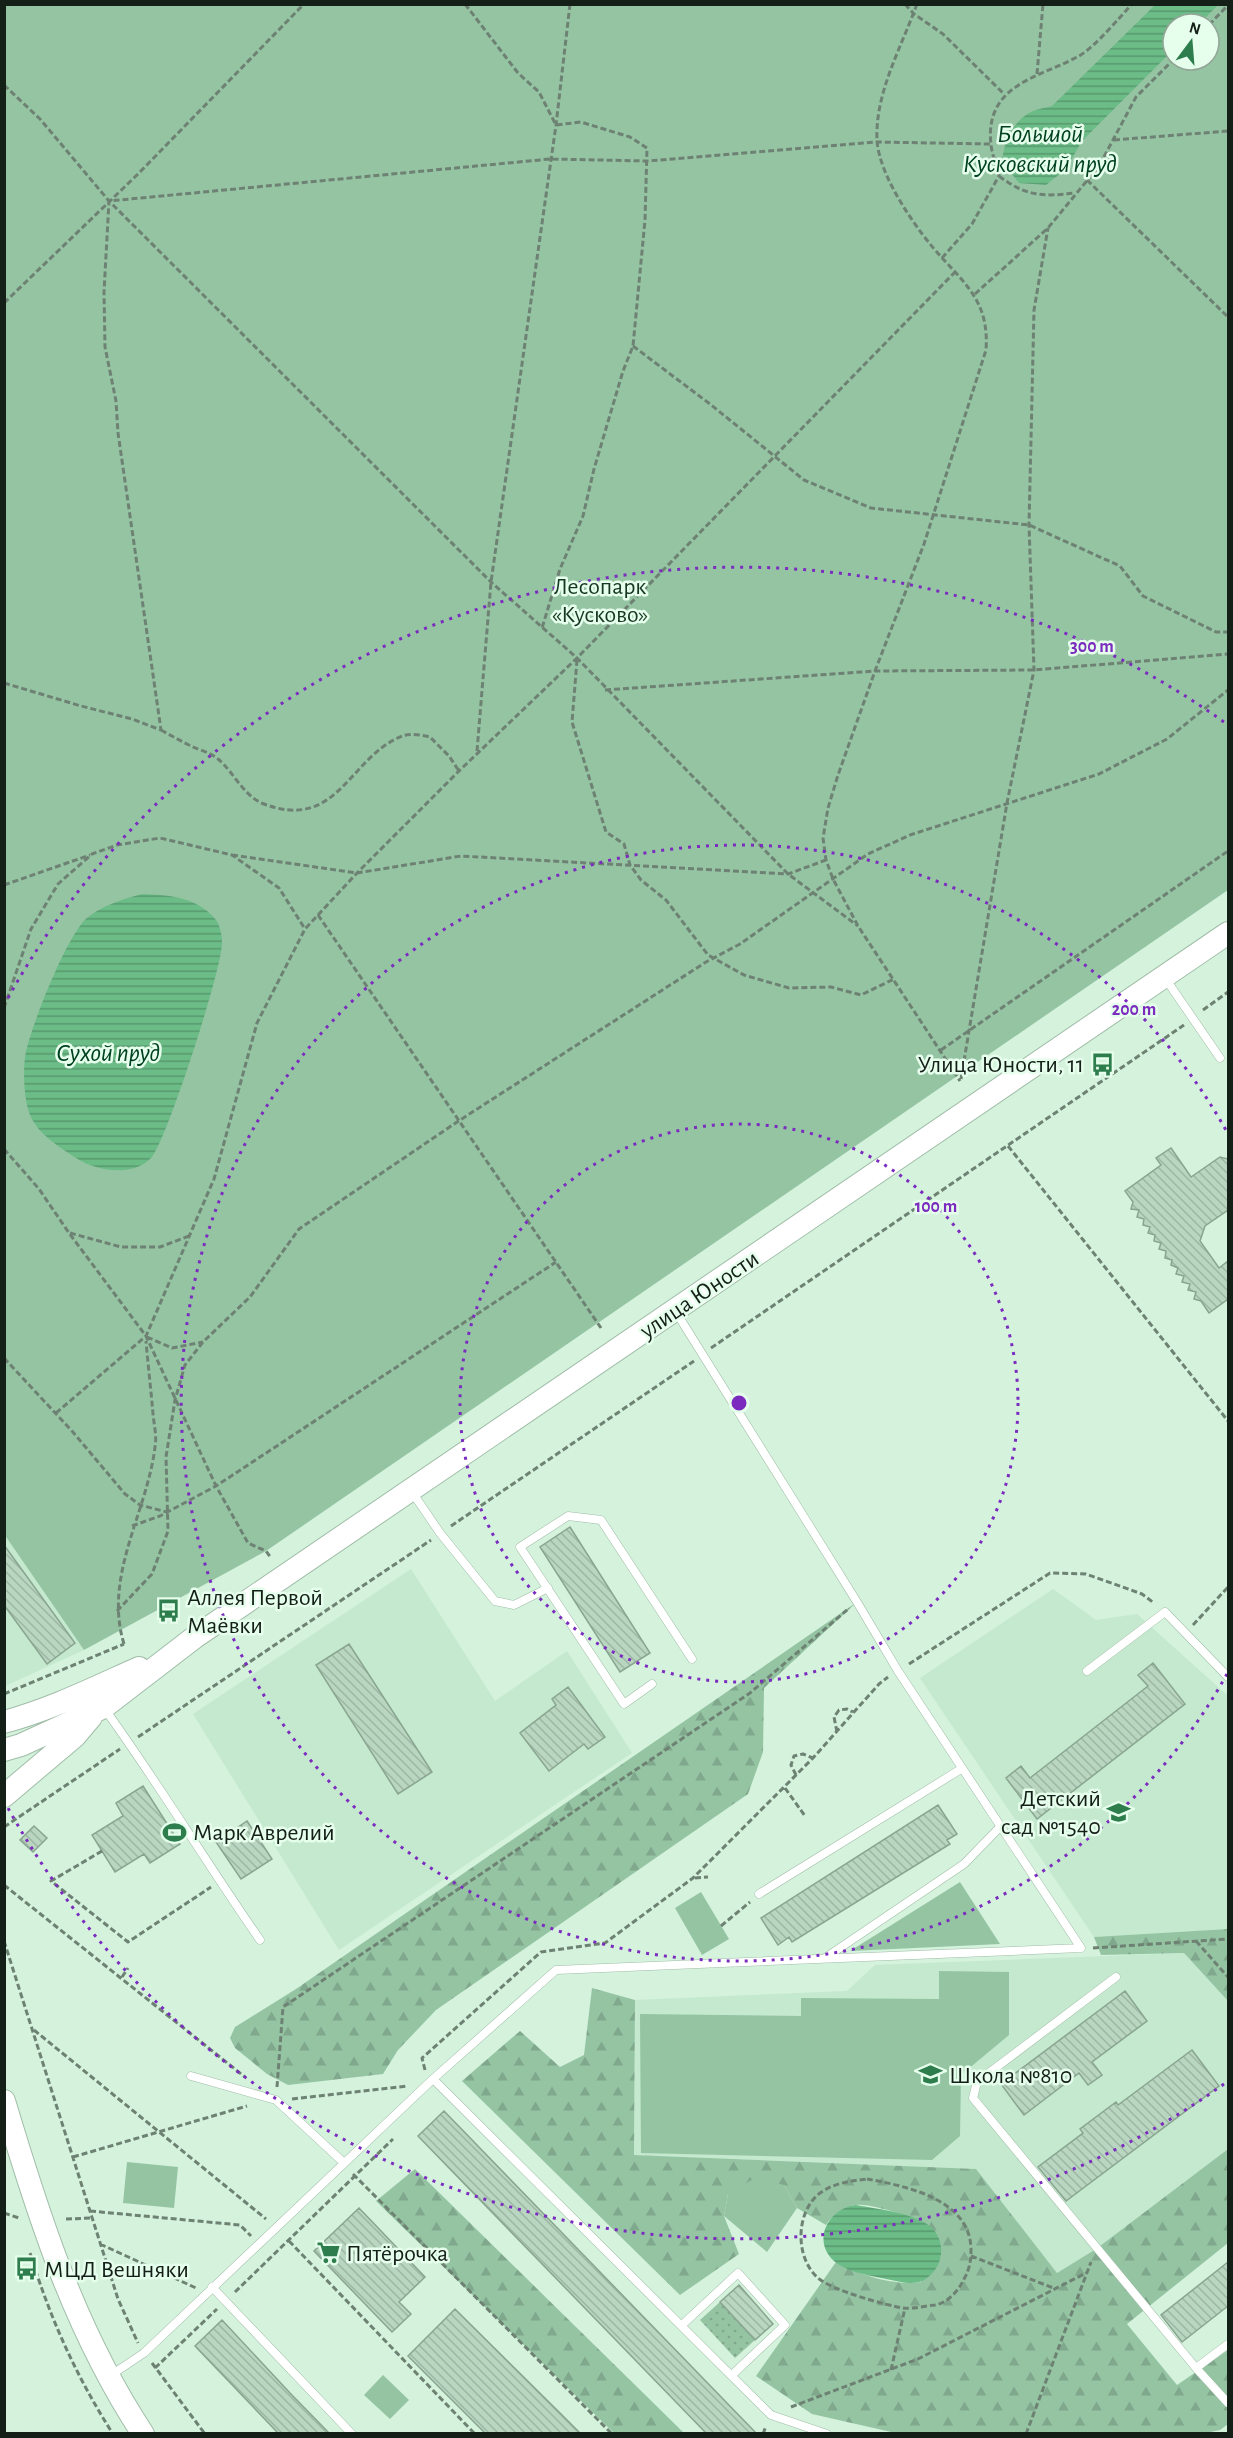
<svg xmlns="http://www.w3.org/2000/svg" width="1233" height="2438" viewBox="0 0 1233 2438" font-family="'Alegreya Sans',sans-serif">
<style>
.built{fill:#c4e9ce}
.grass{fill:url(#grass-dots)}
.forest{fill:url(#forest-firs)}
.park{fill:#95c4a3;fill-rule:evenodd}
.water{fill:url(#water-rules)}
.building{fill:url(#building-back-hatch);stroke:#89a590;stroke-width:1.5}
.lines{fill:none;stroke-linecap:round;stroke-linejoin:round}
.lane-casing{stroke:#a0bda8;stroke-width:9}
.secondary-casing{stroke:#a0bda8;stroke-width:24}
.path{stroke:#6e8273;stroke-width:3;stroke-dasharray:6 3;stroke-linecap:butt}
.lane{stroke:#fff;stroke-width:8}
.secondary{stroke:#fff;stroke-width:22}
.ring{fill:none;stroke:#7b2cbf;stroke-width:3;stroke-dasharray:3 6}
.labels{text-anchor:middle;stroke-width:5;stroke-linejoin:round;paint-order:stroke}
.park-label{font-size:24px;fill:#163822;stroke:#e6feec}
.poi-label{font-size:24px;fill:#141f17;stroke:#e6feec;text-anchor:start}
.street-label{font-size:24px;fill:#141f17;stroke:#e6feec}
.water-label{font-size:26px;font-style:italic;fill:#004220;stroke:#e6feec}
.centre{fill:#7b2cbf;stroke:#e6feec;stroke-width:3}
.ring-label{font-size:18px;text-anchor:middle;font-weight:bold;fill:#7b2cbf;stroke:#e6feec;stroke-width:5;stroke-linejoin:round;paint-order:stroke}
</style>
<defs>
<pattern id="grass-dots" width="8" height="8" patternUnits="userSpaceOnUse" patternTransform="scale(1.5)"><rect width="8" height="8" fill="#95c4a3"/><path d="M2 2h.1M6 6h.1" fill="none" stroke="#80a88c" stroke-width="1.8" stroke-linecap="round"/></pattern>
<pattern id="forest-firs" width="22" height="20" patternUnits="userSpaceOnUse" patternTransform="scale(1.5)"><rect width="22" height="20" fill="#95c4a3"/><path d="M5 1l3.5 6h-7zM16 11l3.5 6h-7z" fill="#80a88c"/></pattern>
<pattern id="water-rules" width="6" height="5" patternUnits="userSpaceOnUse" patternTransform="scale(1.5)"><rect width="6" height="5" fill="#6cbc87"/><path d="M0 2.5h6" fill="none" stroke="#58986d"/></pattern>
<pattern id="building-back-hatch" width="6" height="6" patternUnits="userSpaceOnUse" patternTransform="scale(1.5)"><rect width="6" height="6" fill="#b8d6c0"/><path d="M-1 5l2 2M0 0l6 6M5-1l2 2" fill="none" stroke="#9db7a4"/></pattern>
</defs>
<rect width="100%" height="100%" fill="#d4f2dc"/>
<path class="built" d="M 4,1534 L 84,1650 L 5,1686 L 4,1686 Z
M 411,1569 L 495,1701 L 567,1651 L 632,1753 L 339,1950 L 193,1714 Z
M 1053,1589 L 1096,1620 L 1137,1614 L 1228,1696 L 1228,1929 L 1094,1937 L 920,1678 Z
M 1184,1953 L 1228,2001 L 1228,2149 L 1096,2249 L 1057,2273 L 975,2169 L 634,2155 L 635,2000 L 847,1991 L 875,1965 Z"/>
<path class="grass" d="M 720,2302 L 755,2340 L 735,2358 L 700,2320 Z"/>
<path class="forest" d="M 857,1602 L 764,1688 L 763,1752 L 748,1794 L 436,2010 L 398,2050 L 383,2074 L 288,2085 L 267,2074 L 235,2048 L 230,2038 L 235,2027 L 296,1989 Z
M 1228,1929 L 1228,2001 L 1184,1953 L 1101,1955 L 1094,1937 Z
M 592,1988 L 635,2000 L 634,2155 L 976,2169 L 1057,2273 L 1096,2249 L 1228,2149 L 1228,2243 L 1127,2324 L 1177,2385 L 1228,2350 L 1228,2424 L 1220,2430 L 1201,2434 L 900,2434 L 812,2414 L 756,2376 L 836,2262 C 859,2275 894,2286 921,2282 L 921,2221 C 907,2216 870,2203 856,2205 C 845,2206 831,2216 826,2225 L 797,2208 L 784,2185 L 728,2194 L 724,2216 L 739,2254 L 680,2295 L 462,2081 L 520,2031 L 560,2067 L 584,2055 Z
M 415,2169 L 684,2433 L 614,2433 L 376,2201 Z"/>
<path class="park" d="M 4,5 L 1228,5 L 1228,890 L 266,1551 L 84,1650 L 4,1534 ZM 1173,24 L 1209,24 L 1209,60 L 1173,60 Z
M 960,1882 L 1000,1944 L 850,1951 Z
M 701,1892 L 729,1939 L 702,1955 L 675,1908 Z
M 939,1971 L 1009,1972 L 1009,2035 L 961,2075 L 960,2136 L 932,2160 L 641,2153 L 640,2014 L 801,2016 L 801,1998 L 939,1999 Z
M 127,2162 L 178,2167 L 174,2208 L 123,2203 Z
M 755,2178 L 784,2185 L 797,2208 L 767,2252 L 724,2216 L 728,2194 Z
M 383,2375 L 409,2400 L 390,2419 L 364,2395 Z"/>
<path class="water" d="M 1155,5 L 1218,5 L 1199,24 L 1173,24 L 1173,50 L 1082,141 L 1066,169 L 1046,185 L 1019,183 L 1002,161 C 1004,142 1012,123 1029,113 C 1036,109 1045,108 1052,106 Z
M 142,894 C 169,895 198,897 216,920 C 220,925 222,936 222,942 C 223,967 167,1139 152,1157 C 133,1178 96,1171 76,1158 C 59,1147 38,1134 30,1115 C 24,1099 23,1074 25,1057 C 29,1030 68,932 88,917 C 104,905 123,899 142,894 Z
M 856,2205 C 877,2209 915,2213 931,2227 C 948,2243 943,2271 922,2281 C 912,2285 901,2282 891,2280 C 873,2276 848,2273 834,2261 C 811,2240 829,2208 856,2205 Z"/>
<path class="building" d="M 1171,1148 L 1191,1177 L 1220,1157 L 1228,1159 L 1228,1210 L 1205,1226 L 1200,1241 L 1219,1268 L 1228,1261 L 1228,1299 L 1209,1313 L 1201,1301 L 1194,1299 L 1196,1292 L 1188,1290 L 1190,1284 L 1182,1282 L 1184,1276 L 1176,1274 L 1178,1268 L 1171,1265 L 1172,1260 L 1165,1258 L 1166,1251 L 1159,1249 L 1161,1243 L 1154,1241 L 1155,1235 L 1148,1233 L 1150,1227 L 1143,1225 L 1144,1219 L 1137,1217 L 1139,1210 L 1131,1209 L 1133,1202 L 1125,1191 L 1161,1165 L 1156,1158 Z
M 570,1527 L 650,1653 L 620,1672 L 540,1547 Z
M 4,1545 L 75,1643 L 47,1664 L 4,1605 Z
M 349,1644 L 432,1772 L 398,1794 L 316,1665 Z
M 1153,1663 L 1185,1704 L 1037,1819 L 1006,1778 L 1021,1766 L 1030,1778 L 1148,1686 L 1138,1675 Z
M 568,1687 L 605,1737 L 588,1749 L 584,1744 L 549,1771 L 520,1733 L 556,1705 L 552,1699 Z
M 143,1786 L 180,1844 L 150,1863 L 144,1854 L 115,1872 L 92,1835 L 123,1816 L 116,1803 Z
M 938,1805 L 957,1834 L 947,1840 L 950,1844 L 792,1942 L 789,1937 L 778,1945 L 761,1918 Z
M 247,1821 L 272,1859 L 241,1879 L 216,1842 Z
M 34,1826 L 47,1838 L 33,1852 L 20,1840 Z
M 1125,1991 L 1147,2021 L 1092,2062 L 1102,2075 L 1088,2085 L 1079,2073 L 1024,2115 L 1001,2084 Z
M 1192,2050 L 1219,2086 L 1066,2201 L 1038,2167 L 1083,2133 L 1080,2129 L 1116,2102 L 1118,2105 Z
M 444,2111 L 756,2433 L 706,2433 L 418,2136 Z
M 359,2208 L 425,2277 L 399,2302 L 411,2314 L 392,2332 L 314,2251 Z
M 1228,2262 L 1228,2306 L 1182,2342 L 1161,2315 Z
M 739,2285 L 773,2324 L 755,2340 L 720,2302 Z
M 455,2309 L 555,2408 L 580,2433 L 485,2433 L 408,2356 Z
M 222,2320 L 290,2393 L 329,2433 L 278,2433 L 195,2346 Z"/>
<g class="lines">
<defs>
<path id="lane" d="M 1165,978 L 1220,1058
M 676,1312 L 857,1602 L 898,1671 L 1081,1948
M 412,1492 L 440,1533 L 495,1601 L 514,1605 L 548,1588
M 1087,1671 L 1165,1612 L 1228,1677
M 652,1684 L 624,1704 L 520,1547 L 568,1516 L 601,1520 L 692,1659
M 104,1708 C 159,1784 207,1864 260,1940
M 759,1894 L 961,1769
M 825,1958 L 964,1864 L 1000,1827
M 1116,1977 L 977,2082 L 973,2098 L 1196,2368 L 1228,2403
M 191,2076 L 276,2100 L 343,2162
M 433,2079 L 556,1970 L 1081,1948
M 212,2287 L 352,2434
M 682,2325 L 738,2273 L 785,2325 L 732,2375
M 1196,2368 L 1228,2344
M 111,2375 L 144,2353 L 433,2079 L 771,2415 L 827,2434"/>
<path id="secondary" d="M 4,1722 C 52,1709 94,1688 139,1668
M 4,1750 L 21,1745 L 104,1707 L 195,1637 L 1228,933
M 4,1796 L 75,1736 L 91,1717
M 4,2101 C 39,2218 75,2331 143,2434"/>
</defs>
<use href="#lane" class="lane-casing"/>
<use href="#secondary" class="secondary-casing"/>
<path class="path" d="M 465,4 L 518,73 L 539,92 L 556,125 L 581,122 L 630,137 L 647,148 L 645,220 L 633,346 L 623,371 L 594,469 L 583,516 L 560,569 L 542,628
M 905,4 L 914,14 L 943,34 L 1004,94
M 917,4 C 901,48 875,93 877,140 C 879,177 918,232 943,259 C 970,288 989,306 986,350 L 924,544 L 875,671 L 838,775 L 828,808 L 823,838 L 826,860 L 833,879 L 858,926 L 960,1081
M 1209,25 L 1228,5
M 1037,74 L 1043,4
M 4,85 L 40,119 L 109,201 L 491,582 L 577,658 L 788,874 L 858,926
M 1114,140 L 1228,131
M 999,176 C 1025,196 1043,197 1075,193
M 1087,180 L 1228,317
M 942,258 L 972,224 L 999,176 C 997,166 992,155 991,145 C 984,84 1039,78 1079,56 C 1095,47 1119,18 1132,4
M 975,294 L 1048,228 L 1099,166 L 1136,97 L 1173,60
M 4,303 L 138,174 L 304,4
M 633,346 L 710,404 L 804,480 L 871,508 L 1029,525 L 1120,566 L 1143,596 L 1216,632 L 1228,632
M 577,660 L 572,722 L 606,832 L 624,844 L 630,865 L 641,880 L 666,900 L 708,955 L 744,975 L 789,988 L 831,987 L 861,995 L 894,979
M 4,683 L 81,706 L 132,719 L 161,730 L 118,433 L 116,401 L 105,347 L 104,292 L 109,201 L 550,159 L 647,161 L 877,142 L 990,144
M 605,690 L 875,671 L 1034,670 L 1228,654
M 161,730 C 170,735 179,740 189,745 C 198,750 210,752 218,759 C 234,772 243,796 264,804 C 338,832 349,757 402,736 C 410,733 422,735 430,737 L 449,756 L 459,771
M 477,751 L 491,582 L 556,125 L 570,4
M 232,855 L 357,873 L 461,856 L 788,874 L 826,860
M 4,885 L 90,855
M 318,915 L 601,1328
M 4,1008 L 31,929 L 58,884 L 92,854 L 117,845 L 160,838 L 232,855 L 279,888 L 305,929
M 1203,1010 L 1228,992
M 941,1050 L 1228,851
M 961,1079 L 1007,803 L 1034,670 L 1029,525 L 1034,310 L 1048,228
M 1008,1146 L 1228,1421
M 4,1149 L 39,1189 L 69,1233 L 146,1336 L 216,1486 L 248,1543 L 266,1551 L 271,1558
M 70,1233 L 121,1247 L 160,1247 L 189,1236
M 147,1337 L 172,1348 L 203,1342
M 711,1348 L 1184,1025
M 4,1358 L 72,1431 L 125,1494 L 140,1505 L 167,1512
M 56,1413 L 146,1336 L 214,1179 L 257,1023 L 305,929 L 357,873 L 459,771 L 577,658 L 956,271
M 132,1526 L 160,1516 L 216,1486 L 556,1262
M 451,1526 L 694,1361
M 117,1611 L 152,1574 L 168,1531 L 166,1457 L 175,1400 L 185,1365 L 203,1342 L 250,1297 L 299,1229 L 460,1120 L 706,962 L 740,944 L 868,854 L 910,835 L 1099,774 L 1167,739 L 1228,690
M 1193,1625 L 1228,1587
M 124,1644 C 103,1576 147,1513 155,1447 C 157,1436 154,1425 153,1414 C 151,1390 148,1365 146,1341
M 909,1664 L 1050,1573 L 1086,1574 L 1142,1594 L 1154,1603
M 4,1694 L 124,1644
M 837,1732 L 834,1717 L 839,1710 L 847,1709 L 853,1712
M 138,1737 L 431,1540
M 796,1775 L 791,1765 L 794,1756 L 803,1754 L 813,1758
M 785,1788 L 805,1816
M 4,1827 L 120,1749
M 102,1851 L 51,1881 L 128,1942 L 211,1887
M 695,1878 L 708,1877
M 4,1885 L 245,2077
M 721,1926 L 750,1902
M 4,1941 L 118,2299 L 138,2343
M 1196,1941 L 1228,1977
M 1093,1948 L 1228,1939
M 122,1977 L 128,1968
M 34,2030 L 266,2219
M 425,2070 L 422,2058 L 541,1952 L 605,1943 L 693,1878 L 813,1758 L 879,1684 L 888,1677
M 277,2087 L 283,2007 L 750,1693 L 847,1610
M 292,2099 L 408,2086
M 73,2157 L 247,2106
M 353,2174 L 612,2434
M 867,2179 C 906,2186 969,2199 971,2248 C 971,2261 970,2268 964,2279 C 959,2290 948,2303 935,2305 C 925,2306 913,2309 903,2308 C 885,2305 831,2290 818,2278 C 795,2258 795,2212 820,2193 C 834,2183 850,2181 867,2179 Z
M 90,2211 L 240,2225 L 251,2236
M 4,2213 L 19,2218
M 66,2219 L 91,2218
M 289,2241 L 475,2434
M 100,2244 L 196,2288
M 30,2253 C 50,2318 76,2376 113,2434
M 971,2256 L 1056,2289
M 235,2292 L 393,2139
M 152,2363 L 205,2434
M 155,2368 L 217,2309
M 891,2370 L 905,2308
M 791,2407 L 918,2359 L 1086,2273
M 763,2434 L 766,2426
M 1026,2434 L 1091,2262"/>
<use href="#lane" class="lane"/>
<use href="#secondary" class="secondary"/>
</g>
<g class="ring">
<circle cx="739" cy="1403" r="279"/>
<path d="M1227 1674A558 558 0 1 1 1227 1132"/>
<path d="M1224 2084A836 836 0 0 1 8 1808M8 998A836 836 0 0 1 1224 722"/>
</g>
<defs>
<symbol id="bus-bare" viewBox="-9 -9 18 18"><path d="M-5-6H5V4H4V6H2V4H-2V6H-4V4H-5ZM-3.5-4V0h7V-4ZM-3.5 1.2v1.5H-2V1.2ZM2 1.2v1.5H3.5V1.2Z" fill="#2e7d4d" stroke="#e6feec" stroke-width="2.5" paint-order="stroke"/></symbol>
<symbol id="school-bare" viewBox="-9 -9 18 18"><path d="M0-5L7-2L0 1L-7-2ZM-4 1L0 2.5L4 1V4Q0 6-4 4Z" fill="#2e7d4d" stroke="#e6feec" stroke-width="2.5" paint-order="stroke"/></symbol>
<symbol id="stadium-bare" viewBox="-9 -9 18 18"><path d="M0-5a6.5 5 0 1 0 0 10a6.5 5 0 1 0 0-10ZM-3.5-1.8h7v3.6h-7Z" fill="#2e7d4d" stroke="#e6feec" stroke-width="2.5" paint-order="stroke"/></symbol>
<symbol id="supermarket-bare" viewBox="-9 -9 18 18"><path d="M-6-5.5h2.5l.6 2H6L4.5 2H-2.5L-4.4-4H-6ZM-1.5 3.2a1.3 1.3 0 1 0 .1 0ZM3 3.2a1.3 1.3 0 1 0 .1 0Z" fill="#2e7d4d" stroke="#e6feec" stroke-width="2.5" paint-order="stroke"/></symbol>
</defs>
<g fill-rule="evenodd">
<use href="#bus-bare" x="1086" y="1048" width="33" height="33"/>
<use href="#bus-bare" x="152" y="1594" width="33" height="33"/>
<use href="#school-bare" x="1102" y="1796" width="33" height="33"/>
<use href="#stadium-bare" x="158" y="1816" width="33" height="33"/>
<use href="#school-bare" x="914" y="2058" width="33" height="33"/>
<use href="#supermarket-bare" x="312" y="2236" width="33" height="33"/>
<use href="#bus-bare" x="10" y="2252" width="33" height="33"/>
</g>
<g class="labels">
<g class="park-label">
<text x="600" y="594">Лесопарк<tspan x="600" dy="28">«Кусково»</tspan></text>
</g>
<g class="poi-label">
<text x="1084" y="1072" text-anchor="end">Улица Юности, 11</text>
<text x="187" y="1605">Аллея Первой<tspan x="187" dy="28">Маёвки</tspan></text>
<text x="1101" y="1806" text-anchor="end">Детский<tspan x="1101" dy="28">сад №1540</tspan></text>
<text x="193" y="1840">Марк Аврелий</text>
<text x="949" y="2083">Школа №810</text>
<text x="346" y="2261">Пятёрочка</text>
<text x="44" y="2277">МЦД Вешняки</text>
</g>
<g class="street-label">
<text transform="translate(699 1294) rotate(-34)" y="8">улица Юности</text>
</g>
<g class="water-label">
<text x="1040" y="142">Большой<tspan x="1040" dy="30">Кусковский пруд</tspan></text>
<text x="108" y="1061">Сухой пруд</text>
</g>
</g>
<circle cx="739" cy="1403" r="9" class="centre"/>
<g class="ring-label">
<text x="1092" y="652">300 m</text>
<text x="1134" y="1015">200 m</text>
<text x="936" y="1212">100 m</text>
</g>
<rect width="1233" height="2438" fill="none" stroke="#141f17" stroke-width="12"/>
<g transform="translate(1191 42) rotate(16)"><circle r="28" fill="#e6feec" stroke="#92a597" stroke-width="1.5"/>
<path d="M0-4.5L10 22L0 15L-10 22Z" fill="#2e7d4d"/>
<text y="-9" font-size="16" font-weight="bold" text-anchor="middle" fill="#141f17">N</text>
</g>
</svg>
